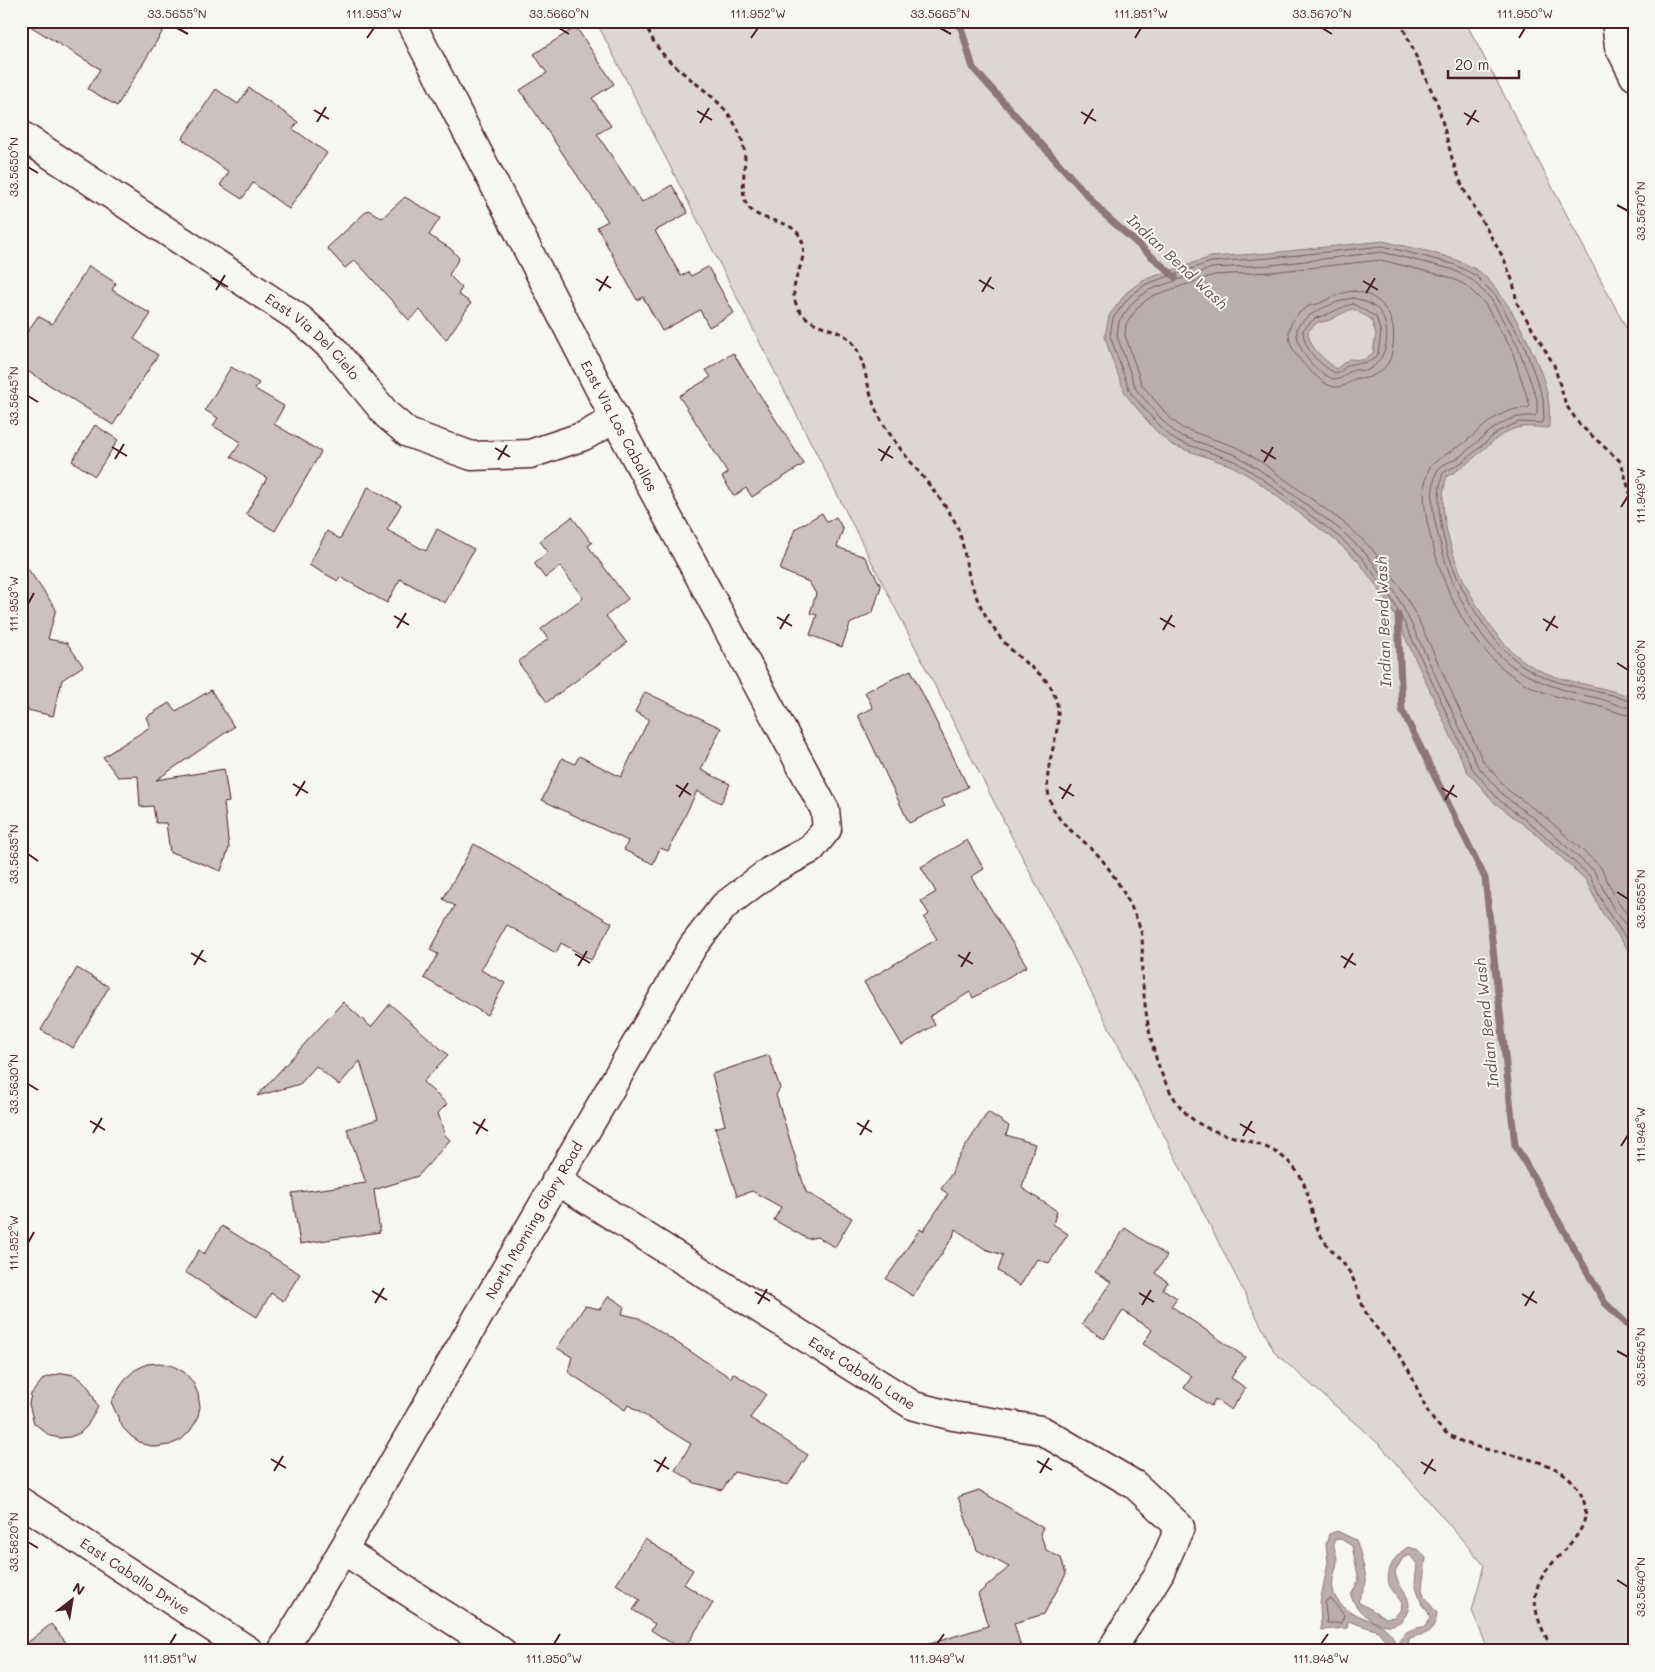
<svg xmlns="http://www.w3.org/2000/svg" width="1655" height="1672" viewBox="0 0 1655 1672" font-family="Mali,sans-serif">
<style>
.green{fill:#ddd6d5;stroke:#947a80}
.water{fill:#bbadae;stroke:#8e747a;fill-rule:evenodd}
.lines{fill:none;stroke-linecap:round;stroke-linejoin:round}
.shore{stroke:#77585f;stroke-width:1}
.stream{stroke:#8e747a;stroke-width:7}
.building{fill:#ccc1c0;stroke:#4a1f2b}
.street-casing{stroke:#4a1f2b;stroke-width:31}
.path{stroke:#4a1f2b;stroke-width:3;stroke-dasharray:5 4;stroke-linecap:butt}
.street{stroke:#f6f6f2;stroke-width:28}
.ticks{fill:none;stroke:#4a1f2b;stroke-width:2}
.labels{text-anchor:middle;stroke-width:4;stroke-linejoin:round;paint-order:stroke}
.street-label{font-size:14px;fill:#4a1f2b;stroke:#f6f6f2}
.water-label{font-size:15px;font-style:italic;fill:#6c4a52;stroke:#f6f6f2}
.neatline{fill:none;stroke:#4a1f2b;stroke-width:2}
.ticks-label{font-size:12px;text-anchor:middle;fill:#4a1f2b}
</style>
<rect width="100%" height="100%" fill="#f6f6f2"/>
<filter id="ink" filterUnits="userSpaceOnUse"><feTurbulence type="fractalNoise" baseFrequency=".02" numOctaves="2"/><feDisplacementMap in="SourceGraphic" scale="10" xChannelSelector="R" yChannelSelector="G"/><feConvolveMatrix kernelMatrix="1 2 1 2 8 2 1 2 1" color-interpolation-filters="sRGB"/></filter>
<g filter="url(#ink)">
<path class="green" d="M 596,21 L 1465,21 L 1634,343 L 1634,1651 L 1489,1651 L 1472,1611 L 1484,1565 L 1380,1445 L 1275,1353 Z"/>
<path class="water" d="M 1383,241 C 1413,249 1449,253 1477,270 C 1505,288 1543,365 1548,398 C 1550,408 1549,418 1549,428 C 1541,428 1530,426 1522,427 C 1497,429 1472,466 1447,476 C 1445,483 1443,491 1443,498 C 1442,551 1484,636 1528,664 C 1560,684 1599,684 1634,698 L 1634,958 L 1603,914 L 1585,879 L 1532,831 L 1495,803 L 1467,771 L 1401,628 L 1386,599 L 1358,561 L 1335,540 L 1254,479 L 1232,466 L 1172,445 L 1155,430 L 1126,395 L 1110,354 L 1105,336 L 1109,316 L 1126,293 L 1143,280 L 1211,257 L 1270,253 ZM 1353,309 L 1371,319 L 1376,334 L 1373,353 L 1363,360 L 1349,359 L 1336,369 C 1324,358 1309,349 1308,331 L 1318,322 C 1330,323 1341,312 1353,309 Z
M 1337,1531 L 1356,1540 C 1358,1543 1366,1575 1366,1579 C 1367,1585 1360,1595 1358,1602 L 1386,1618 L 1395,1617 L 1401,1609 L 1402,1603 C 1399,1598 1395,1595 1392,1591 C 1382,1575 1394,1555 1408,1547 L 1419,1550 L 1426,1558 L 1422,1588 L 1424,1597 L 1437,1613 C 1434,1636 1427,1632 1410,1638 L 1405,1651 L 1398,1651 C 1398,1631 1410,1630 1426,1626 L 1430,1619 L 1428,1612 L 1422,1605 L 1415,1583 L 1417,1564 L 1410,1555 L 1403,1558 L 1395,1571 C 1396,1587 1413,1596 1408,1610 C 1397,1642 1356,1617 1351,1595 L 1359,1580 L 1352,1546 L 1341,1539 L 1334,1540 C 1333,1548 1336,1551 1337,1559 C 1338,1570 1329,1578 1334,1593 C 1343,1624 1399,1615 1395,1651 L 1386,1651 L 1388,1644 L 1378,1631 L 1348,1621 L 1347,1628 L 1321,1630 L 1320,1603 L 1328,1562 L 1326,1545 L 1329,1534 Z"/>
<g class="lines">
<path class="shore" d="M 1354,291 C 1382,294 1397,318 1393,345 C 1392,353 1391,361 1385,367 C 1381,371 1373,377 1366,378 C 1362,379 1358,377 1355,379 C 1351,380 1348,384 1345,385 C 1333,391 1324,383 1315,375 C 1292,355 1274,328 1307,307 C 1312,304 1317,305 1322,302 C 1333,297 1341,292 1354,291 Z
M 1353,298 C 1361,299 1376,306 1380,312 C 1392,330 1388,360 1368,370 C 1363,372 1358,369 1353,370 C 1345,373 1343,381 1333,379 C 1314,371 1295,349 1297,328 C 1304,314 1338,300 1353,298 Z
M 1353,304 L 1376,317 L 1381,333 L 1378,354 C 1370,365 1363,362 1352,364 C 1345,365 1342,373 1335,373 C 1319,364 1303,349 1303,330 L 1315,318 C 1329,316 1339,307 1353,304 Z
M 1634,702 C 1626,701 1619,697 1612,695 C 1583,688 1551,684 1525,667 C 1476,635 1424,532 1443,473 L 1464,461 L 1499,431 L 1519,422 L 1542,423 L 1544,420 L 1543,398 L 1524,345 L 1496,296 L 1475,275 L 1453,264 L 1383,246 L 1270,258 L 1211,262 L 1146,284 L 1129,297 L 1113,318 L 1110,336 L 1130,392 L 1159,426 L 1175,440 L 1234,461 L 1257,475 L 1338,536 L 1362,558 L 1390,596 L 1406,626 L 1472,768 L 1499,800 L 1535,827 L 1589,875 L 1607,911 L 1634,950
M 1634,708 C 1622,708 1609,701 1597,698 C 1572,693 1548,686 1525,674 C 1482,652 1452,590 1441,546 C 1434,521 1428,496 1437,471 C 1442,463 1452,462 1459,457 C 1486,437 1500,414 1535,416 L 1537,414 L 1537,399 L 1518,347 L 1491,299 L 1472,280 L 1451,269 L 1382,252 L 1271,265 L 1212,268 L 1149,290 L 1134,301 L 1119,321 L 1117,336 L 1136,389 L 1164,422 L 1178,435 L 1236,455 L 1260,470 L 1342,531 L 1366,554 L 1395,592 L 1411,623 L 1477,765 L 1503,795 L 1539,822 L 1594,871 L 1613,908 L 1625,923 L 1634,940
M 1634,716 C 1621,715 1607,708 1594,705 C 1568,700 1541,694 1519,680 C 1472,651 1445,593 1432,542 C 1426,520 1419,489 1430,467 C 1433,461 1461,446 1469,439 C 1486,424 1504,407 1528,408 L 1530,406 L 1512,350 L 1485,304 L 1467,286 L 1449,277 L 1381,260 L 1271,272 L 1214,275 L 1152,296 L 1139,306 L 1126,324 L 1125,335 L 1142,385 L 1169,417 L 1182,428 L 1239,448 L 1264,464 L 1347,525 L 1372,549 L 1401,588 L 1418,619 L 1483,761 L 1508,790 L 1544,816 L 1600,866 L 1619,904 L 1634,923
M 1328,1599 L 1331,1599 L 1344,1615 L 1341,1623 L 1327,1623 L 1325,1604 Z"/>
<path class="stream" d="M 959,21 L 973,68 L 1105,215 L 1175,277
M 1398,615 L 1402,710 L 1485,878 L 1515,1145 L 1605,1303 L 1634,1331"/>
</g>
<path class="building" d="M 22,21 L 169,21 L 117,106 L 88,89 L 100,69 Z
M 576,27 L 614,84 L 592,98 L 611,126 L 597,134 L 642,202 L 672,185 L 688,213 L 655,231 L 681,276 L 688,272 L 691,276 L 708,267 L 734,313 L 709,327 L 700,310 L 662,331 L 643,297 L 637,300 L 597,227 L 608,221 L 520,90 L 547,73 L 534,54 Z
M 249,88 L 298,122 L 293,129 L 327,153 L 289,209 L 253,183 L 242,199 L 220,185 L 229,172 L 182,139 L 216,89 L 238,104 Z
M 405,197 L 440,218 L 429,235 L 451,249 L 459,258 L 449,275 L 462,288 L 458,294 L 471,303 L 446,340 L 420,310 L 409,320 L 355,260 L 345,268 L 327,248 L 368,210 L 382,218 Z
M 89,266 L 116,283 L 112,290 L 151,314 L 134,339 L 158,355 L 113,425 L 21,367 L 21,342 L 38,316 L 52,324 Z
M 733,353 L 804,464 L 752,497 L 746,488 L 734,496 L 722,477 L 728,473 L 679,396 L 711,377 L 706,370 Z
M 231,367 L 259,383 L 255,389 L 284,406 L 274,424 L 321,452 L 275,531 L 246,514 L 267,478 L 231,457 L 241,442 L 213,426 L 218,418 L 205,410 Z
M 95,425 L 118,440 L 95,476 L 72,461 Z
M 368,487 L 401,505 L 387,530 L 426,551 L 437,529 L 474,549 L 445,603 L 400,579 L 387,603 L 340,577 L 338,581 L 309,565 L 327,531 L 340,539 Z
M 822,513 L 827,522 L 836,517 L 843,529 L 837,547 L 865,557 L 881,586 L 873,612 L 850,624 L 842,647 L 810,635 L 817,615 L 810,613 L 816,594 L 809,582 L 780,570 L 795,529 Z
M 572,517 L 592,543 L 588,546 L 628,599 L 606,616 L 627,643 L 547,702 L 518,662 L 548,639 L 541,629 L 583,598 L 560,566 L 545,578 L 534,563 L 548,552 L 540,541 Z
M 21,559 L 56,609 L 48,639 L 67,643 L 83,666 L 62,680 L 53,716 L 28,710 L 21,700 Z
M 911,670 L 968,787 L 941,800 L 945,806 L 909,823 L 858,715 L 873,708 L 865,692 Z
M 211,690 L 234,727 L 156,780 L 224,769 L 229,802 L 224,803 L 229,848 L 221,871 L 177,854 L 170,853 L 166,823 L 156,823 L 153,806 L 140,807 L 138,776 L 118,777 L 103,757 L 150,727 L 146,717 L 169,703 L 176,711 Z
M 645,692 L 721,728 L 701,770 L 730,784 L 721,803 L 697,791 L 668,851 L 660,848 L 653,864 L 624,850 L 628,841 L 542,800 L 562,758 L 575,764 L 579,756 L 621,777 L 649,719 L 635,712 Z
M 967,840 L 984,869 L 971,877 L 1027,966 L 973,998 L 970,992 L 930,1016 L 935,1025 L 902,1045 L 864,982 L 937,939 L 924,918 L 929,914 L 921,901 L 936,892 L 921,867 Z
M 474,844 L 612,923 L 591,960 L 561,943 L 556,953 L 507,925 L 481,970 L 505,983 L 487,1015 L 424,978 L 438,954 L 430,950 L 455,906 L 443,899 Z
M 77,968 L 109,987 L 73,1048 L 41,1030 Z
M 343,1002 L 371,1027 L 390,1004 L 448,1055 L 423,1082 L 447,1104 L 438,1113 L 445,1135 L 450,1140 L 418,1176 L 374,1190 L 380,1232 L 300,1244 L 292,1193 L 366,1183 L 347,1129 L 378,1119 L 360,1061 L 339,1085 L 316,1066 L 300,1084 L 257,1096 Z
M 769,1055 L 780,1088 L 776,1095 L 806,1192 L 852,1218 L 835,1247 L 817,1237 L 808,1239 L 774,1220 L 781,1207 L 752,1191 L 737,1196 L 715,1128 L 725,1125 L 712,1074 Z
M 988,1112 L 1009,1126 L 1006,1135 L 1035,1144 L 1022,1188 L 1057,1211 L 1053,1224 L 1068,1234 L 1049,1263 L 1037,1259 L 1020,1286 L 998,1271 L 1003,1255 L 985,1249 L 955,1229 L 953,1237 L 913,1296 L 886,1279 L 920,1229 L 923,1231 L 948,1194 L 941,1189 L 952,1173 L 956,1161 Z
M 222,1226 L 300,1274 L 283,1301 L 271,1293 L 257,1317 L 185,1272 L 199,1250 L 204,1254 Z
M 1125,1228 L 1167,1256 L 1155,1273 L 1168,1282 L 1163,1289 L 1177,1298 L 1171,1306 L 1245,1357 L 1231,1378 L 1246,1388 L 1231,1410 L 1215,1399 L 1211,1406 L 1184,1388 L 1192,1376 L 1143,1344 L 1152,1330 L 1123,1311 L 1104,1339 L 1082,1324 L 1111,1282 L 1095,1272 Z
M 609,1296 L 624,1306 L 622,1314 L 639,1318 L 731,1378 L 733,1373 L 766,1394 L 750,1418 L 808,1455 L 788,1485 L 734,1472 L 722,1490 L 695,1483 L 675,1470 L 691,1444 L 628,1405 L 625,1410 L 568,1372 L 572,1357 L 557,1348 L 585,1306 L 600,1309 Z
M 160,1363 L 173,1366 L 184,1372 L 193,1382 L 198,1394 L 200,1407 L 197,1420 L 190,1431 L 181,1440 L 169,1445 L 156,1447 L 143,1444 L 132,1437 L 123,1428 L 111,1402 L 125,1379 L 135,1370 L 147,1364 Z
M 63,1373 L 74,1375 L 82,1380 L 89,1388 L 98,1407 L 87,1426 L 80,1433 L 70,1437 L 60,1438 L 50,1436 L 34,1423 L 29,1404 L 31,1394 L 44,1378 Z
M 979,1490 L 1043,1528 L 1040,1533 L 1046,1550 L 1061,1558 L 1066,1574 L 1044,1614 L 1014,1623 L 1022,1651 L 924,1651 L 923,1646 L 988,1626 L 978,1594 L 1009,1567 L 977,1550 L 958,1497 Z
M 645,1539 L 693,1570 L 684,1584 L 713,1603 L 683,1651 L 651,1630 L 655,1624 L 633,1610 L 640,1600 L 616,1584 Z
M 51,1624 L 73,1651 L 21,1651 L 21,1648 Z"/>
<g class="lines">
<defs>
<g id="street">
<path d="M 1616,21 L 1619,46 L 1634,76"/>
<path id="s1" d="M 21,135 L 300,319 L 332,348 L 387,415 L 408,433 L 472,456 L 530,454 L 584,436 L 615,419"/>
<path id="s2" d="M 556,1180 L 914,1406 L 953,1416 L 1041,1430 L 1135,1485 L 1180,1527 L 1160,1572 L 1111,1651"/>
<path id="s3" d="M 21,1502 L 249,1651"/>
<path d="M 343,1550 L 501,1651"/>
<path id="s4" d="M 282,1651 L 343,1550 L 693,946 L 724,906 L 770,871 L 811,849 L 827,829 L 825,810 L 615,419 L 410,21"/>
</g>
</defs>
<use href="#street" class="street-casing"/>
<path class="path" d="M 646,21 C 654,66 710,83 733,121 C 738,129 743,140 744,149 C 748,167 736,196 751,210 C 766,224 794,218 802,241 C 810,264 782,286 800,311 C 814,330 838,326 852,342 C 865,358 867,390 876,410 C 895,450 931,481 954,520 C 964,538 964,559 970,579 C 975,596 983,612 992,626 C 999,637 1009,648 1019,657 C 1032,669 1048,677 1054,694 C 1068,728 1041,762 1049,796 C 1055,823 1076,833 1094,851 C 1110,866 1135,909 1141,931 C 1144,944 1141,959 1142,972 C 1145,1017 1153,1075 1183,1110 C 1213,1146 1269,1130 1298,1173 C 1310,1190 1310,1213 1319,1232 C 1326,1247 1341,1258 1350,1273 C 1357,1285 1359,1299 1365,1311 C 1375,1330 1392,1343 1403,1361 C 1419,1384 1421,1412 1444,1431 C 1478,1459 1552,1450 1576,1486 C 1610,1534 1542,1554 1536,1593 C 1532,1612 1544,1634 1554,1651
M 1400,21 L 1438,105 L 1453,162 L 1463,188 L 1504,259 L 1513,282 L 1517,303 L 1554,365 L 1566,405 L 1580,425 L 1621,462 L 1634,507"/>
<use href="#street" class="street"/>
</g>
</g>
<path class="ticks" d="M 177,28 L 188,34M 559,28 L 569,34M 940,28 L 951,34M 1322,28 L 1332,34M 367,38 L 374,28M 751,38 L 758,28M 1135,38 L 1141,28M 1519,38 L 1525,28M 314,110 L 329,119M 697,111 L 712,120M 1081,112 L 1096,121M 1464,113 L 1479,122M 317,122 L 326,107M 700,123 L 709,108M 1084,124 L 1093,109M 1467,125 L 1476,110M 28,167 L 38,173M 1617,205 L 1628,211M 213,278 L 228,287M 596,279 L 611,288M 979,280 L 994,289M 1363,281 L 1378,290M 216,290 L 225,275M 599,291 L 608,276M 982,292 L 991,277M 1366,293 L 1375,278M 28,396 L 38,402M 112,447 L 127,456M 495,448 L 510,457M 878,449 L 893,458M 1261,450 L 1276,459M 115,459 L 124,444M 498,460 L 507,445M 881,461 L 890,446M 1264,462 L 1273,447M 1621,507 L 1628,496M 28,604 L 34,593M 394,616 L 409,625M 777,617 L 792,626M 1160,618 L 1175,627M 1543,619 L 1558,628M 397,628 L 406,613M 780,629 L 789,614M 1163,630 L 1172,615M 1546,631 L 1555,616M 1617,663 L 1628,670M 293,784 L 308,793M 676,785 L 691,795M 1059,787 L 1074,796M 1442,788 L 1457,797M 296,796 L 305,781M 679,797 L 688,783M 1062,799 L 1071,784M 1445,800 L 1454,785M 28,854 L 38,861M 1617,892 L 1628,899M 191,953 L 206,962M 575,954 L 590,963M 958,955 L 973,964M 1341,956 L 1356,965M 194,965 L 203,950M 578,966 L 587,951M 961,967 L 970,952M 1344,968 L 1353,953M 28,1084 L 38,1090M 90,1121 L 105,1130M 473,1122 L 488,1131M 857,1123 L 872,1132M 1240,1124 L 1255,1133M 93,1133 L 102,1118M 476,1134 L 485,1119M 860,1135 L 869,1120M 1243,1136 L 1252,1121M 1621,1146 L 1628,1135M 28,1243 L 34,1232M 372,1291 L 387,1300M 755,1292 L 770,1301M 1139,1293 L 1154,1302M 1522,1294 L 1537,1303M 375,1303 L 384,1288M 758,1304 L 767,1289M 1142,1305 L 1151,1290M 1525,1306 L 1534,1291M 1617,1351 L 1628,1357M 271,1459 L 286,1468M 654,1460 L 669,1469M 1037,1461 L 1052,1470M 1421,1462 L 1436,1471M 274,1471 L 283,1456M 657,1472 L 666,1457M 1040,1473 L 1049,1458M 1424,1474 L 1433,1459M 28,1542 L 38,1548M 1617,1580 L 1628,1587M 170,1644 L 176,1634M 554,1644 L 560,1634M 937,1644 L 944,1634M 1321,1644 L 1328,1634"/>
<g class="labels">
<g class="street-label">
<text dy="5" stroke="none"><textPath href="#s1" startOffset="355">East Via Del Cielo</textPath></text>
<text transform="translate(619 426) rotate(62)" y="5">East Via Los Caballos</text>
<text dy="5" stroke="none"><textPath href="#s4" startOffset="499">North Morning Glory Road</textPath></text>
<text dy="5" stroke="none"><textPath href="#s2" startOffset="362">East Caballo Lane</textPath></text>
<text dy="5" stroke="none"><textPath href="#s3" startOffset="136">East Caballo Drive</textPath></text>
</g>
<g class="water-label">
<text transform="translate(1177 262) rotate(43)" y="5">Indian Bend Wash</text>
<text transform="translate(1384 622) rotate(-92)" y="5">Indian Bend Wash</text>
<text transform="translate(1487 1023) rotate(-96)" y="5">Indian Bend Wash</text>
</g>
</g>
<rect width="1655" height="1672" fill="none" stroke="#f6f6f2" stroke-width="55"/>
<g transform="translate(72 1600) rotate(31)" stroke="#f6f6f2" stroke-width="4" paint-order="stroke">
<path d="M0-4L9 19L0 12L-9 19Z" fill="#4a1f2b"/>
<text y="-8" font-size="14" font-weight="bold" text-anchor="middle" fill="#4a1f2b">N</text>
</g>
<path d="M1448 70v8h71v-8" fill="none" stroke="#4a1f2b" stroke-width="2.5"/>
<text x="1455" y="70" font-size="15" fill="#4a1f2b" stroke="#f6f6f2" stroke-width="4" paint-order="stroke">20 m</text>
<rect x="28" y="28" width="1600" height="1616" class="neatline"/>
<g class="ticks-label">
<text x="177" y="18">33.5655°N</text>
<text x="374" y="18">111.953°W</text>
<text x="559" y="18">33.5660°N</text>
<text x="758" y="18">111.952°W</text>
<text x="940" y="18">33.5665°N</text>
<text x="1141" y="18">111.951°W</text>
<text x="1322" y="18">33.5670°N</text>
<text x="1525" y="18">111.950°W</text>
<text transform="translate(14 167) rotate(-90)" y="4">33.5650°N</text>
<text transform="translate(1641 211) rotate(-90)" y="4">33.5670°N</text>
<text transform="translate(14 396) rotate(-90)" y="4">33.5645°N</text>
<text transform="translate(1641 496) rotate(-90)" y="4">111.949°W</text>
<text transform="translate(14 604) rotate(-90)" y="4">111.953°W</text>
<text transform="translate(1641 670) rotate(-90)" y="4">33.5660°N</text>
<text transform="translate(14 854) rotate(-90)" y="4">33.5635°N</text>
<text transform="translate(1641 899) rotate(-90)" y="4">33.5655°N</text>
<text transform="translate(14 1084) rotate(-90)" y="4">33.5630°N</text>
<text transform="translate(1641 1135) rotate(-90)" y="4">111.948°W</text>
<text transform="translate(14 1243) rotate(-90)" y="4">111.952°W</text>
<text transform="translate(1641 1357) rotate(-90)" y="4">33.5645°N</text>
<text transform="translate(14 1542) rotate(-90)" y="4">33.5620°N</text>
<text transform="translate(1641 1587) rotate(-90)" y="4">33.5640°N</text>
<text x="170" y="1663">111.951°W</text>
<text x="554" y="1663">111.950°W</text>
<text x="937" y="1663">111.949°W</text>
<text x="1321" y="1663">111.948°W</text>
</g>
</svg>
